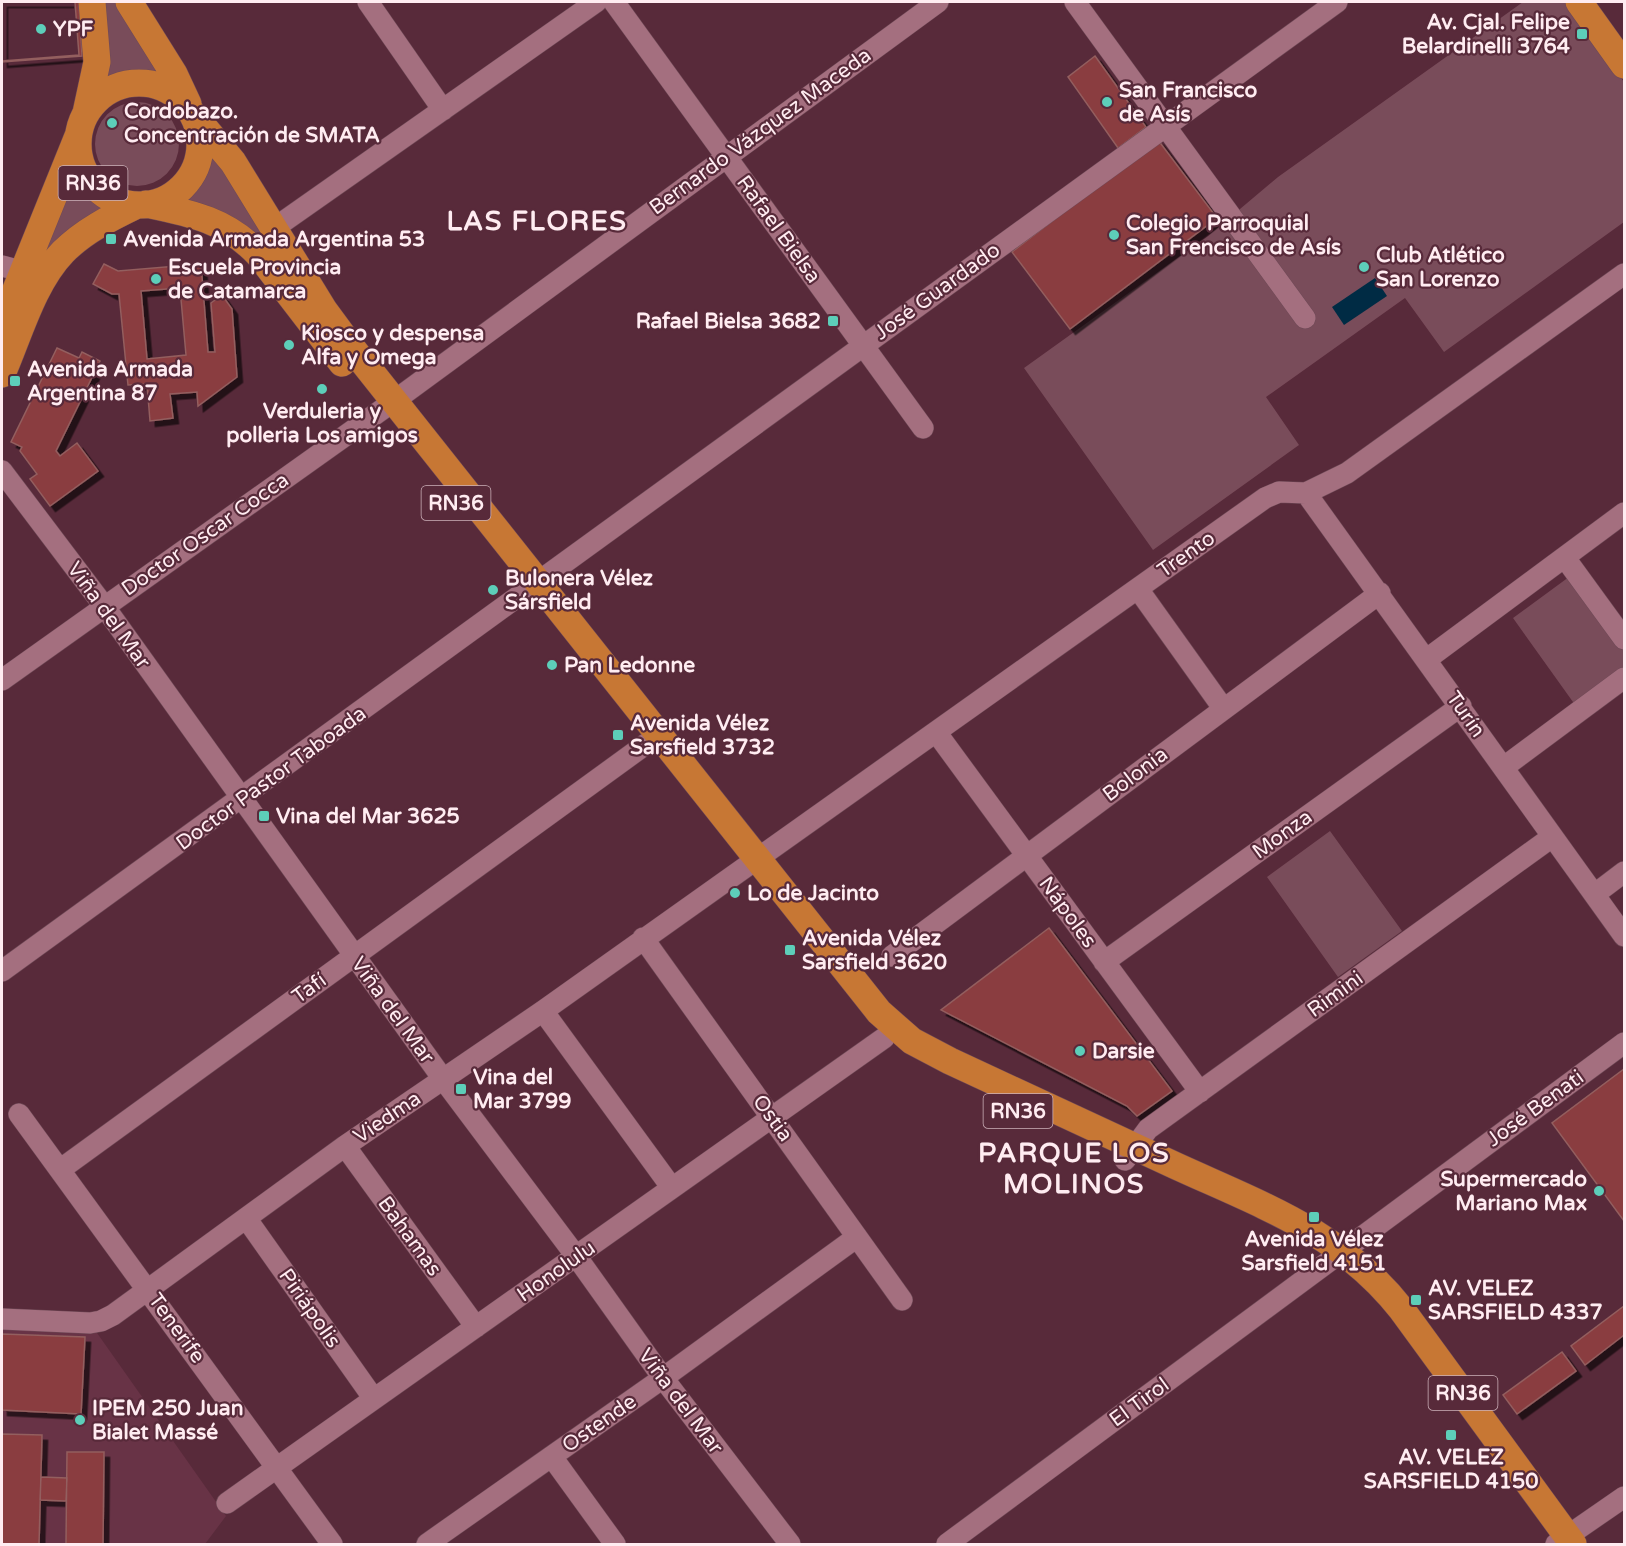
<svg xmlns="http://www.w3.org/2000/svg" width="1626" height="1546" viewBox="0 0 1626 1546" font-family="'Varela Round',sans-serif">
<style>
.built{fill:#683346}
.green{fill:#794c5a}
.water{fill:#002b44}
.building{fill:#8a3c40;stroke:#935e5e;stroke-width:1.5;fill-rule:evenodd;filter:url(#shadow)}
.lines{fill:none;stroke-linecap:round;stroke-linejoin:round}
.minor-casing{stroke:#6f4a57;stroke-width:22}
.major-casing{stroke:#6f4a57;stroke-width:28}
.minor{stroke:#a46f7f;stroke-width:21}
.major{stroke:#c77734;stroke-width:27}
.poi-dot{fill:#5dceb9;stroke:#582a3a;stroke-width:2}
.labels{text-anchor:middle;stroke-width:4.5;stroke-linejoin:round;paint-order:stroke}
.shield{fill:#582a3a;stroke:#cdb2ba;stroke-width:1.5}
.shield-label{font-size:20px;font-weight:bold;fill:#ffecf1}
.poi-label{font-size:21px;font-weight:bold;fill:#ffecf1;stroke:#582a3a;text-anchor:start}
.street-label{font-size:21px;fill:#ffecf1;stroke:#582a3a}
.district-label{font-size:27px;font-weight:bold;letter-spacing:1.5px;fill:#ffecf1;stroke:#582a3a}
</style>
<defs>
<filter id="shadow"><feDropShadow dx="5.5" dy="5.5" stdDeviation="0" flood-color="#0009"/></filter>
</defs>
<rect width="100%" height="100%" fill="#582a3a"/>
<path class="built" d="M 2,1323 L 90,1323 L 226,1516 L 205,1544 L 2,1544 Z"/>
<path class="green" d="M 102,2 L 120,2 L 165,78 C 142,70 127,76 105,86 Z
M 1523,2 L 1567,2 L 1624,82 L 1624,222 L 1444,352 L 1405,298 L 1266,397 L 1299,445 L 1153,550 L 1024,368 L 1208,236 L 1278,177 Z
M95 144a42 42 0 1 1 84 0a42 42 0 1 1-84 0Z
M 213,151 L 279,255 L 209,208 L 187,199 L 198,185 Z
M 73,167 C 84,188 92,200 115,208 L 36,263 Z
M 1573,574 L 1624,646 L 1624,675 L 1578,709 L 1513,618 Z
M 1330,831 L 1402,931 L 1338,977 L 1267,877 Z"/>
<path class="water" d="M 1375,278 L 1387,296 L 1344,325 L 1332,307 Z"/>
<path class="building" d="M 2,2 L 75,2 L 79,55 L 2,61 Z
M 2,2 L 79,2 L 82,56 L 2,62 Z
M 1095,56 L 1146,127 L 1118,148 L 1068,77 Z
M 1158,140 L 1217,218 L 1070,329 L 1012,252 Z
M 104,264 L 118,271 L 201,264 L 208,352 L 215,352 L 211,303 L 222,295 L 232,309 L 237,377 L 198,406 L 197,392 L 170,394 L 173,418 L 150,421 L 147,384 L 128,385 L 119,294 L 112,294 L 93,284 ZM 180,288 L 186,355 L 147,359 L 141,291 Z
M 57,348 L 79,358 L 82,352 L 100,361 L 56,451 L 60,456 L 77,443 L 98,471 L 50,506 L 30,479 L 37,474 L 20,451 L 22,447 L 11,442 Z
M 1049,928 L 1172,1091 L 1137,1116 L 1127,1106 L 941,1010 Z
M 1624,1069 L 1624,1221 L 1552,1123 Z
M 1624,1306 L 1624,1335 L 1585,1365 L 1571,1346 Z
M 2,1334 L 85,1337 L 81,1414 L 2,1410 Z
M 1562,1352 L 1576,1371 L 1517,1414 L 1503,1395 Z
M 2,1434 L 42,1435 L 39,1544 L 2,1544 Z
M 67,1452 L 104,1452 L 103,1544 L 66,1544 Z
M 41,1477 L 67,1478 L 66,1501 L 40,1500 Z"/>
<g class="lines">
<defs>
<path id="minor" d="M 368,2 L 443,110
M 614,2 L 923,428
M 1075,2 L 1305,318
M 273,229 L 596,2
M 2,266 L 35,275
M 2,471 L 104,606 L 443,1079 L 576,1256 L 663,1378 L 790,1544
M 1306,493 L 1624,936
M 1565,558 L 1624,639
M 1138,589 L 1223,708
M 1427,659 L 1624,513
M 2,680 L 394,401 L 938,2
M 936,732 L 1200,1092
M 1504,767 L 1624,678
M 1595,894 L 1624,872
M 643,938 L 902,1300
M 892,956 L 1380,593
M 1104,962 L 1461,706
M 2,971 L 1337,2
M 543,1011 L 672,1188
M 19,1114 L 332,1544
M 345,1146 L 476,1327
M 1125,1160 L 1148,1129 L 1552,837
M 61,1169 L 646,744
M 246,1218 L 374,1399
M 2,1319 L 90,1323 L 101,1321 L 113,1315 L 345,1146 L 543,1011 L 1265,498 L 1279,492 L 1306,493 L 1347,473 L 1624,274
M 552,1457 L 615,1544
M 227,1503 L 884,1038
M 427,1544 L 663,1378 L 857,1237
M 947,1544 L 1624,1043
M 1556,1544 L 1624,1497"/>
<path id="major" d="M 129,2 L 174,74 L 188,104
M 1579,2 L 1624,65
M78 144a61 61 0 1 1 122 0a61 61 0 1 1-122 0Z
M 86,113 L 97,62 L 92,2
M 197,119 L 233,162 L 324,310 L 352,348 L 879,1012 L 912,1041 L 950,1061 C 1025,1096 1099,1130 1174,1165 C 1261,1205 1341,1232 1402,1310 L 1573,1544
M 146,204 C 190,213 227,220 259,255 L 342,363
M 2,324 L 78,136
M 2,374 C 19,335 33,283 63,252 C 84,231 110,218 137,205"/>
</defs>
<use href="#minor" class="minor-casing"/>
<use href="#major" class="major-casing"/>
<use href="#minor" class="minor"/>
<use href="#major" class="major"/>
</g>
<g class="poi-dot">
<circle cx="41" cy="29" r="6"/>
<rect x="1576" y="28" width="12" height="12" rx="3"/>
<circle cx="1107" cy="102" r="6"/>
<circle cx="112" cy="123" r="6"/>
<circle cx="1114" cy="235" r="6"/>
<rect x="105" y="233" width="12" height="12" rx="3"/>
<circle cx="1364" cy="267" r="6"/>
<circle cx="156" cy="279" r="6"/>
<rect x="827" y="315" width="12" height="12" rx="3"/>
<circle cx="289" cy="345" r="6"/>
<rect x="9" y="375" width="12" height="12" rx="3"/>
<circle cx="322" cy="389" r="6"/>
<circle cx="493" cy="590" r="6"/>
<circle cx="552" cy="665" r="6"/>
<rect x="612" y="729" width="12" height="12" rx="3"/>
<rect x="258" y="810" width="12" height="12" rx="3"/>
<circle cx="735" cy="893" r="6"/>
<rect x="784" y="944" width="12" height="12" rx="3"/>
<circle cx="1080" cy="1051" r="6"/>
<rect x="455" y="1083" width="12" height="12" rx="3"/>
<circle cx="1599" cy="1191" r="6"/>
<rect x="1308" y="1211" width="12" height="12" rx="3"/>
<rect x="1410" y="1294" width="12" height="12" rx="3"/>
<circle cx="80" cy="1420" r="6"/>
<rect x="1445" y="1429" width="12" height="12" rx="3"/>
</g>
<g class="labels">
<g class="shield">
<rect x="58.5" y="166" width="69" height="34" rx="4.5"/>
<rect x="421.5" y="486" width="69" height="34" rx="4.5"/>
<rect x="983.5" y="1094" width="69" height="34" rx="4.5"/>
<rect x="1428.5" y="1376" width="69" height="34" rx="4.5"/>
</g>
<g class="shield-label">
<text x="93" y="190">RN36</text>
<text x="456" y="510">RN36</text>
<text x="1018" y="1118">RN36</text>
<text x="1463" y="1400">RN36</text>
</g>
<g class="poi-label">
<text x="1570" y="29" text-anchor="end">Av. Cjal. Felipe<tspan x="1570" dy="24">Belardinelli 3764</tspan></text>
<text x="53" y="36">YPF</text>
<text x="1119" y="97">San Francisco<tspan x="1119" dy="24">de Asís</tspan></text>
<text x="124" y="118">Cordobazo.<tspan x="124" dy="24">Concentración de SMATA</tspan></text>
<text x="1126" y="230">Colegio Parroquial<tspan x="1126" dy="24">San Frencisco de Asís</tspan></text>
<text x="123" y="246">Avenida Armada Argentina 53</text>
<text x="1376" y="262">Club Atlético<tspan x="1376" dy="24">San Lorenzo</tspan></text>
<text x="168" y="274">Escuela Provincia<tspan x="168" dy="24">de Catamarca</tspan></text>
<text x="821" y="328" text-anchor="end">Rafael Bielsa 3682</text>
<text x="301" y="340">Kiosco y despensa<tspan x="301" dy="24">Alfa y Omega</tspan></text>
<text x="27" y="376">Avenida Armada<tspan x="27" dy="24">Argentina 87</tspan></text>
<text x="322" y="418" text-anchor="middle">Verduleria y<tspan x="322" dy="24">polleria Los amigos</tspan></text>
<text x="505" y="585">Bulonera Vélez<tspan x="505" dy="24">Sársfield</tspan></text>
<text x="564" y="672">Pan Ledonne</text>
<text x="630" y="730">Avenida Vélez<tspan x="630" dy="24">Sarsfield 3732</tspan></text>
<text x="276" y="823">Vina del Mar 3625</text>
<text x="747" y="900">Lo de Jacinto</text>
<text x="802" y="945">Avenida Vélez<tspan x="802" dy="24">Sarsfield 3620</tspan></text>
<text x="1092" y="1058">Darsie</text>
<text x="473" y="1084">Vina del<tspan x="473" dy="24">Mar 3799</tspan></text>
<text x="1587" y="1186" text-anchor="end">Supermercado<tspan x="1587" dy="24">Mariano Max</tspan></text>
<text x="1314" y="1246" text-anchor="middle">Avenida Vélez<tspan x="1314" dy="24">Sarsfield 4151</tspan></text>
<text x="1428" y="1295">AV. VELEZ<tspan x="1428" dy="24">SARSFIELD 4337</tspan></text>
<text x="92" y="1415">IPEM 250 Juan<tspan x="92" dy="24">Bialet Massé</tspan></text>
<text x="1451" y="1464" text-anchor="middle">AV. VELEZ<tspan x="1451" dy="24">SARSFIELD 4150</tspan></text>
</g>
<g class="street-label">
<text transform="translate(760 131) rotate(-36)" y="7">Bernardo Vázquez Maceda</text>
<text transform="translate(779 229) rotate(54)" y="7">Rafael Bielsa</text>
<text transform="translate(937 291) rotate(-36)" y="7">José Guardado</text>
<text transform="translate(205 534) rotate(-35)" y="7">Doctor Oscar Cocca</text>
<text transform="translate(1186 554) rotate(-35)" y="7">Trento</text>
<text transform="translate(109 615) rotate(54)" y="7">Viña del Mar</text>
<text transform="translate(1466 714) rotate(55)" y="7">Turín</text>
<text transform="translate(1135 774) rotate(-37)" y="7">Bolonia</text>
<text transform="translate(271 778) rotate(-36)" y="7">Doctor Pastor Taboada</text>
<text transform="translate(1282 834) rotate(-36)" y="7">Monza</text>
<text transform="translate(1068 912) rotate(54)" y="7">Nápoles</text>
<text transform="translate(309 988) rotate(-36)" y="7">Tafí</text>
<text transform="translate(1335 994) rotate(-36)" y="7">Rimini</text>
<text transform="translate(393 1010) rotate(54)" y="7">Viña del Mar</text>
<text transform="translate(1535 1108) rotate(-36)" y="7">José Benati</text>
<text transform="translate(387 1117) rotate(-34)" y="7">Viedma</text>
<text transform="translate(773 1118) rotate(54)" y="7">Ostia</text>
<text transform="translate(410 1236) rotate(54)" y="7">Bahamas</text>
<text transform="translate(556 1271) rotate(-35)" y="7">Honolulu</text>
<text transform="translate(310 1308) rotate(55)" y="7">Piriápolis</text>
<text transform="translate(177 1328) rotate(54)" y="7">Tenerife</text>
<text transform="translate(681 1401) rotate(53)" y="7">Viña del Mar</text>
<text transform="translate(1139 1402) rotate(-36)" y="7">El Tirol</text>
<text transform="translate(599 1423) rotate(-35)" y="7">Ostende</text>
</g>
<g class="district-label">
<text x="537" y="230">LAS FLORES</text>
<text x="1074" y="1162">PARQUE LOS<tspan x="1074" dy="31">MOLINOS</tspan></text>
</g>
</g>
<rect width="1626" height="1546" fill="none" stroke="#ffecf1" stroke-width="6"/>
</svg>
